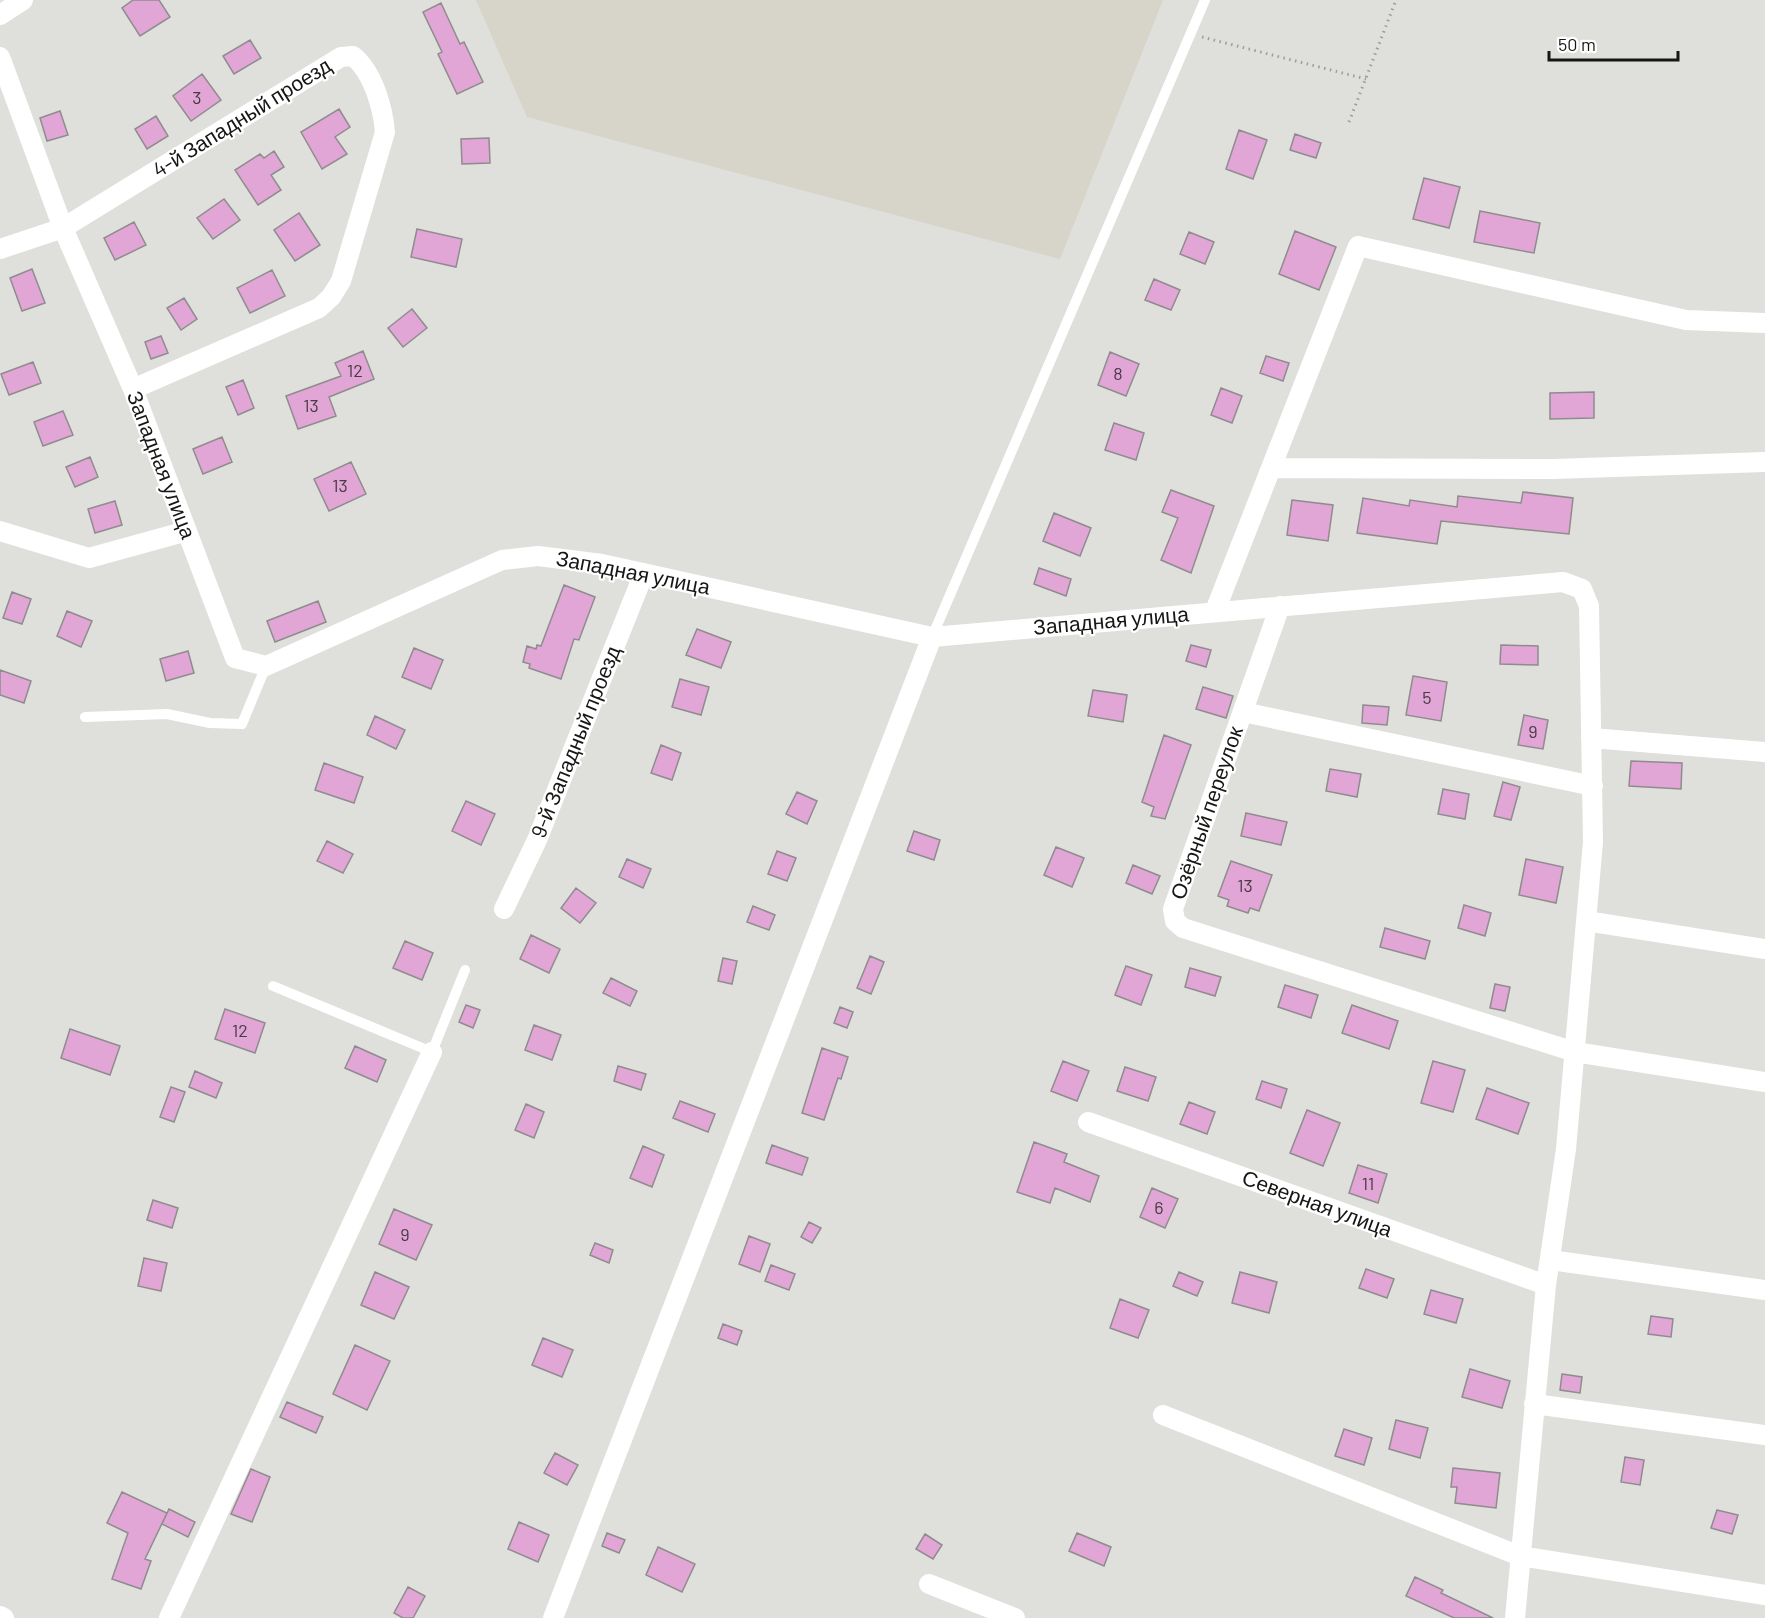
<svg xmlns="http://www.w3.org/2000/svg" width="1765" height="1618" viewBox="0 0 1765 1618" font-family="Barlow,sans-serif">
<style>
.built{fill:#d7d4c9}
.building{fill:#e1a6d6;stroke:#8f8c8e;stroke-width:1.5}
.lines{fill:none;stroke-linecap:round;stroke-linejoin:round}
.path{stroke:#9d9d9a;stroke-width:3;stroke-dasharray:1.5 4.5;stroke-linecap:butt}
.service{stroke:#fff;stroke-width:10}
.minor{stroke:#fff;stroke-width:20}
.labels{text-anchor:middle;stroke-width:4.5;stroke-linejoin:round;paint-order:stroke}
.number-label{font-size:18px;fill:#493a45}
.street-label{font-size:21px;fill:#161615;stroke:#fff}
</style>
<rect width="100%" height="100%" fill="#dfdfdb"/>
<path class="built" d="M 476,0 L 1163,0 L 1060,259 L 527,117 Z"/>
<path class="building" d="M 133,0 L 159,0 L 170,17 L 140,36 L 122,8 Z
M 441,3 L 460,44 L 464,42 L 483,82 L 457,94 L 438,54 L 442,52 L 423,12 Z
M 250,40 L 261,58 L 234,74 L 223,56 Z
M 202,74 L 221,100 L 191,121 L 173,96 Z
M 339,109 L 350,127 L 335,137 L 347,154 L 322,169 L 301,132 Z
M 60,111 L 68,135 L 47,141 L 40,118 Z
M 156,116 L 168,136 L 147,149 L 135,129 Z
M 1239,130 L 1267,140 L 1253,179 L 1226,169 Z
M 1295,134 L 1321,143 L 1316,158 L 1290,150 Z
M 489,138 L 490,163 L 462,164 L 461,139 Z
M 274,151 L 284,167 L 271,175 L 281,190 L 258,205 L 235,170 L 260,154 L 264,158 Z
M 1424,178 L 1460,187 L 1449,228 L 1413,219 Z
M 224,199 L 240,220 L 213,239 L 197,218 Z
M 1480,211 L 1540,223 L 1534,253 L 1474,242 Z
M 299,213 L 320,245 L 295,261 L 274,230 Z
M 134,222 L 146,245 L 115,260 L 104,238 Z
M 417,229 L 462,239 L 456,267 L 411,257 Z
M 1295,231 L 1336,247 L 1319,290 L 1279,274 Z
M 1189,232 L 1214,242 L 1205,264 L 1180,254 Z
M 32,269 L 45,303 L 22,311 L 10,278 Z
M 272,270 L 285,296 L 250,313 L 237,288 Z
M 1154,279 L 1180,290 L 1171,310 L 1145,300 Z
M 184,298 L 197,319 L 181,330 L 167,308 Z
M 412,309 L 427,328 L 403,347 L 388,328 Z
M 161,336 L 168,353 L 151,359 L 145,342 Z
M 363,351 L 374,379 L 329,397 L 336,416 L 298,429 L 286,396 L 341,376 L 335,363 Z
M 1110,352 L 1139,364 L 1126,396 L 1098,385 Z
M 1266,356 L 1289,363 L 1283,381 L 1260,373 Z
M 33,362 L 41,383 L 9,395 L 1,374 Z
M 243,380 L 254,408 L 238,415 L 226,387 Z
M 1221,388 L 1242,396 L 1232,423 L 1211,415 Z
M 1594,392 L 1594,418 L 1550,419 L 1550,393 Z
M 63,411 L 73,435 L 43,446 L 34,422 Z
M 1114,423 L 1144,433 L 1136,460 L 1105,450 Z
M 222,437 L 232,462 L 203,474 L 193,449 Z
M 90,457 L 98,477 L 75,487 L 66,467 Z
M 351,462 L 366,494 L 329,511 L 314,479 Z
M 1171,490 L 1214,506 L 1191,573 L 1161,560 L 1178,518 L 1162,512 Z
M 1523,492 L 1573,498 L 1569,534 L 1441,521 L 1437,544 L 1357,533 L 1363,498 L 1409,506 L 1410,500 L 1457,507 L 1458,496 L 1521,503 Z
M 1292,500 L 1333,505 L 1328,541 L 1287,535 Z
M 115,501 L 122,525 L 95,533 L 88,509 Z
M 1054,513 L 1091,528 L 1080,556 L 1043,541 Z
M 1039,568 L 1071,579 L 1066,596 L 1034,584 Z
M 564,585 L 595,597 L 579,640 L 574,639 L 561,679 L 529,668 L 530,664 L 523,662 L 527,646 L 536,649 L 537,645 L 541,646 Z
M 12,592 L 31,599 L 22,624 L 3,618 Z
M 318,601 L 326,622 L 275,642 L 267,621 Z
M 67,611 L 92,621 L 81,647 L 57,636 Z
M 697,629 L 731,642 L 721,668 L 686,655 Z
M 1191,645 L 1211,650 L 1206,667 L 1186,661 Z
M 1501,645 L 1538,646 L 1538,665 L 1500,664 Z
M 414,648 L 443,660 L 431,689 L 402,677 Z
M 188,651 L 194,673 L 166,681 L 160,659 Z
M 0,670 L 31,681 L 24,703 L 0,695 Z
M 1413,676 L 1447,682 L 1441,721 L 1406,715 Z
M 680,679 L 709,687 L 701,715 L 672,707 Z
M 1203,687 L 1233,696 L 1226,718 L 1196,709 Z
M 1093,690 L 1127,695 L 1123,722 L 1088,716 Z
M 1363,705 L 1389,707 L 1387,725 L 1362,723 Z
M 1524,715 L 1548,720 L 1543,749 L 1518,745 Z
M 375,716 L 405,730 L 396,749 L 367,735 Z
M 1164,735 L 1191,745 L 1165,819 L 1151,816 L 1154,807 L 1142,802 Z
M 661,745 L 681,753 L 672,780 L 651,773 Z
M 1631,761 L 1682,763 L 1681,789 L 1629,786 Z
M 324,763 L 363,777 L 354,803 L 315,790 Z
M 1330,769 L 1361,774 L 1357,797 L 1326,791 Z
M 1503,782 L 1520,787 L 1511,820 L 1494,816 Z
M 1443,789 L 1469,794 L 1465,819 L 1438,814 Z
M 797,792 L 817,801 L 807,824 L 786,814 Z
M 466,801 L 495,814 L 481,845 L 452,831 Z
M 1246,813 L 1287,822 L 1281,845 L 1241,836 Z
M 914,831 L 940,840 L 934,860 L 907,851 Z
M 327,841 L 353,854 L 343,873 L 317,861 Z
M 1056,847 L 1084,858 L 1072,887 L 1044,875 Z
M 777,851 L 796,858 L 787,881 L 768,874 Z
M 627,859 L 651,869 L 643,888 L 619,877 Z
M 1526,859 L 1563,867 L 1556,903 L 1519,895 Z
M 1231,861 L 1272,875 L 1259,911 L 1250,908 L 1248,913 L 1227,906 L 1229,900 L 1218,896 Z
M 1133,865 L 1160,876 L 1152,894 L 1126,883 Z
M 576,888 L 596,903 L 580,923 L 561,908 Z
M 1464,905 L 1491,913 L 1485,936 L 1458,928 Z
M 753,906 L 775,915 L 769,930 L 747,922 Z
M 1385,928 L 1430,941 L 1425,959 L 1380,947 Z
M 531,935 L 560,949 L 549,973 L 520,959 Z
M 405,941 L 433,953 L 422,980 L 393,968 Z
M 870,956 L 884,962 L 871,994 L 857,988 Z
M 723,958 L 737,961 L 732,984 L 718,981 Z
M 1126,966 L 1152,975 L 1141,1005 L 1115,995 Z
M 1190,968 L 1221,977 L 1215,996 L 1185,987 Z
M 611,978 L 637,991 L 630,1006 L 603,993 Z
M 1495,984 L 1510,987 L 1505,1011 L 1490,1008 Z
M 1285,985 L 1318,995 L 1311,1018 L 1278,1007 Z
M 466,1005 L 480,1010 L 473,1028 L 459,1022 Z
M 1352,1005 L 1398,1021 L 1389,1049 L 1342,1033 Z
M 840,1007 L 853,1012 L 847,1028 L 834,1023 Z
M 225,1009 L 265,1023 L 255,1053 L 215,1039 Z
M 534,1025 L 561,1035 L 552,1060 L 525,1050 Z
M 70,1029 L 120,1046 L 110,1075 L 61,1058 Z
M 355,1046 L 386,1060 L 377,1082 L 345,1068 Z
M 822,1048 L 848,1057 L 841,1079 L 838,1078 L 824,1120 L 802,1113 Z
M 1063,1061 L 1089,1071 L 1077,1101 L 1051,1091 Z
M 1433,1061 L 1465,1070 L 1453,1112 L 1421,1103 Z
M 618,1066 L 646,1074 L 641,1090 L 614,1081 Z
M 1125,1067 L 1156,1077 L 1148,1101 L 1117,1091 Z
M 195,1071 L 222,1083 L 216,1098 L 189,1087 Z
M 1262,1081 L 1287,1089 L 1281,1108 L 1256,1099 Z
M 171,1087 L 185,1092 L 174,1122 L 160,1117 Z
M 1487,1088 L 1529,1103 L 1518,1134 L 1476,1119 Z
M 680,1101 L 715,1114 L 708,1132 L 673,1118 Z
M 1189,1102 L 1215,1112 L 1207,1134 L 1180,1124 Z
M 526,1104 L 544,1112 L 534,1138 L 515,1130 Z
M 1307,1110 L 1340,1123 L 1323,1166 L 1290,1153 Z
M 1034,1142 L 1067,1154 L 1064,1162 L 1099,1176 L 1090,1202 L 1055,1188 L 1050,1203 L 1017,1192 Z
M 772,1145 L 808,1158 L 802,1175 L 766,1163 Z
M 643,1146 L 664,1155 L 652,1187 L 630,1178 Z
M 1358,1165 L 1387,1174 L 1378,1203 L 1349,1193 Z
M 1152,1188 L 1178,1199 L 1165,1228 L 1140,1217 Z
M 153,1200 L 178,1208 L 172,1228 L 147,1220 Z
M 394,1209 L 432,1225 L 416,1260 L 379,1244 Z
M 809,1222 L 821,1228 L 812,1243 L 801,1237 Z
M 749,1236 L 770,1244 L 760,1272 L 739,1264 Z
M 595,1243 L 613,1250 L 609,1263 L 590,1255 Z
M 144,1258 L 167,1263 L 161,1291 L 138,1286 Z
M 771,1265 L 795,1274 L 789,1290 L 765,1281 Z
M 1366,1269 L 1394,1279 L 1387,1298 L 1359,1288 Z
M 375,1272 L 409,1287 L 394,1319 L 361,1305 Z
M 1179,1272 L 1203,1282 L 1197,1296 L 1173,1286 Z
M 1240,1272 L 1277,1282 L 1269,1313 L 1232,1303 Z
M 1431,1290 L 1463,1299 L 1456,1323 L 1424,1314 Z
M 1120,1299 L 1149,1310 L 1138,1338 L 1110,1328 Z
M 1651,1316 L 1673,1319 L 1671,1337 L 1648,1334 Z
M 723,1324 L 742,1331 L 737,1345 L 718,1338 Z
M 543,1338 L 573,1350 L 562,1377 L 532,1365 Z
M 355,1345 L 390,1361 L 367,1410 L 333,1394 Z
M 1470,1369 L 1510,1381 L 1502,1408 L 1462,1397 Z
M 1562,1374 L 1582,1377 L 1580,1393 L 1560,1390 Z
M 287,1402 L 323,1417 L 316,1433 L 280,1417 Z
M 1396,1420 L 1428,1428 L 1420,1458 L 1389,1449 Z
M 1344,1429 L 1372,1438 L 1364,1465 L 1335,1456 Z
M 555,1453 L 578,1465 L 567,1485 L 544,1473 Z
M 1625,1457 L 1644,1460 L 1640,1485 L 1621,1482 Z
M 1453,1468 L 1500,1473 L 1496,1508 L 1455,1503 L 1457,1487 L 1451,1487 Z
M 251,1469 L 270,1477 L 252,1522 L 231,1514 Z
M 122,1492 L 167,1513 L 145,1559 L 151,1561 L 141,1589 L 112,1579 L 128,1533 L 107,1523 Z
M 169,1509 L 195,1522 L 188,1537 L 162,1524 Z
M 1717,1510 L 1738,1515 L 1732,1534 L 1711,1528 Z
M 519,1522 L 549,1535 L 538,1562 L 508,1549 Z
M 607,1533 L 625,1540 L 619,1553 L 602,1546 Z
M 1077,1533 L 1111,1547 L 1104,1566 L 1069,1551 Z
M 925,1534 L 942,1545 L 933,1559 L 916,1549 Z
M 658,1547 L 695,1564 L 682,1592 L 646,1575 Z
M 1415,1577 L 1443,1590 L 1441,1593 L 1493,1618 L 1454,1618 L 1406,1596 Z
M 408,1587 L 425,1596 L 413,1618 L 403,1618 L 394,1613 Z"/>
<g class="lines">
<path class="path" d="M 1202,37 L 1366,79
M 1349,122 L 1396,0"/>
<path class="service" d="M 932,637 L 1205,0
M 85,717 L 167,714 L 210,723 L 242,724 L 266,666
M 273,986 L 432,1052 L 465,970"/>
<path class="minor" d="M 0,15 L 23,0
M 0,57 L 63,228 L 133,389 L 235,658 L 266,666 L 502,560 L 538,556 L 602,564 L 932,637 L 1563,582 L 1582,589 L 1589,606 L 1593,842 L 1566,1149 L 1546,1285 L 1515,1618
M 0,249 L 63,228 L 341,57 L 353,56 C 373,72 383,108 385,132 L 341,281 L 331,297 L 319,308 L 133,389
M 1271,468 L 1553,469 L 1765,462
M 0,531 L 89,558 L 187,531
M 1280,606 L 1173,909 L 1175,921 L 1183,928 L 1575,1052 L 1765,1082
M 1215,611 L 1358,246 L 1686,320 L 1765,323
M 1243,712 L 1593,786
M 1591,738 L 1765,752
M 504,909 L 537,840 L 644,573
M 1586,921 L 1765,949
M 1088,1122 L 1546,1285
M 1550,1260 L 1765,1290
M 1534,1404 L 1765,1435
M 1163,1415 L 1520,1556 L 1765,1595
M 929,1584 L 1015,1618
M 0,1616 L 4,1618
M 169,1618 L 432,1052
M 553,1618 L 932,637"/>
</g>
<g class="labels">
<g class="number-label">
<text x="197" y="104">3</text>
<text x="355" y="377">12</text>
<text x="1118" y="380">8</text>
<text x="311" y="412">13</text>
<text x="340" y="492">13</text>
<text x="1427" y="704">5</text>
<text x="1533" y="738">9</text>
<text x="1245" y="892">13</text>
<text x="240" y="1037">12</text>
<text x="1368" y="1190">11</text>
<text x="1159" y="1214">6</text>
<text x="405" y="1241">9</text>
</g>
<g class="street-label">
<text transform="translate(242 118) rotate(-32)" y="7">4-й Западный проезд</text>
<text transform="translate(161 465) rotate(69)" y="7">Западная улица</text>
<text transform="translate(633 573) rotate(11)" y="7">Западная улица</text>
<text transform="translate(1111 621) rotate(-5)" y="7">Западная улица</text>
<text transform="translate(576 742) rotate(-68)" y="7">9-й Западный проезд</text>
<text transform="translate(1207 813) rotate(-71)" y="7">Озёрный переулок</text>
<text transform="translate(1317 1204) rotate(20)" y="7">Северная улица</text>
</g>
</g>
<path d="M1549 51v9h129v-9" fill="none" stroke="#161615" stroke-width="3"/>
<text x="1558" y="51" font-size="18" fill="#161615" stroke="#ffffff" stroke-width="4.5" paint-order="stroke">50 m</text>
</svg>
